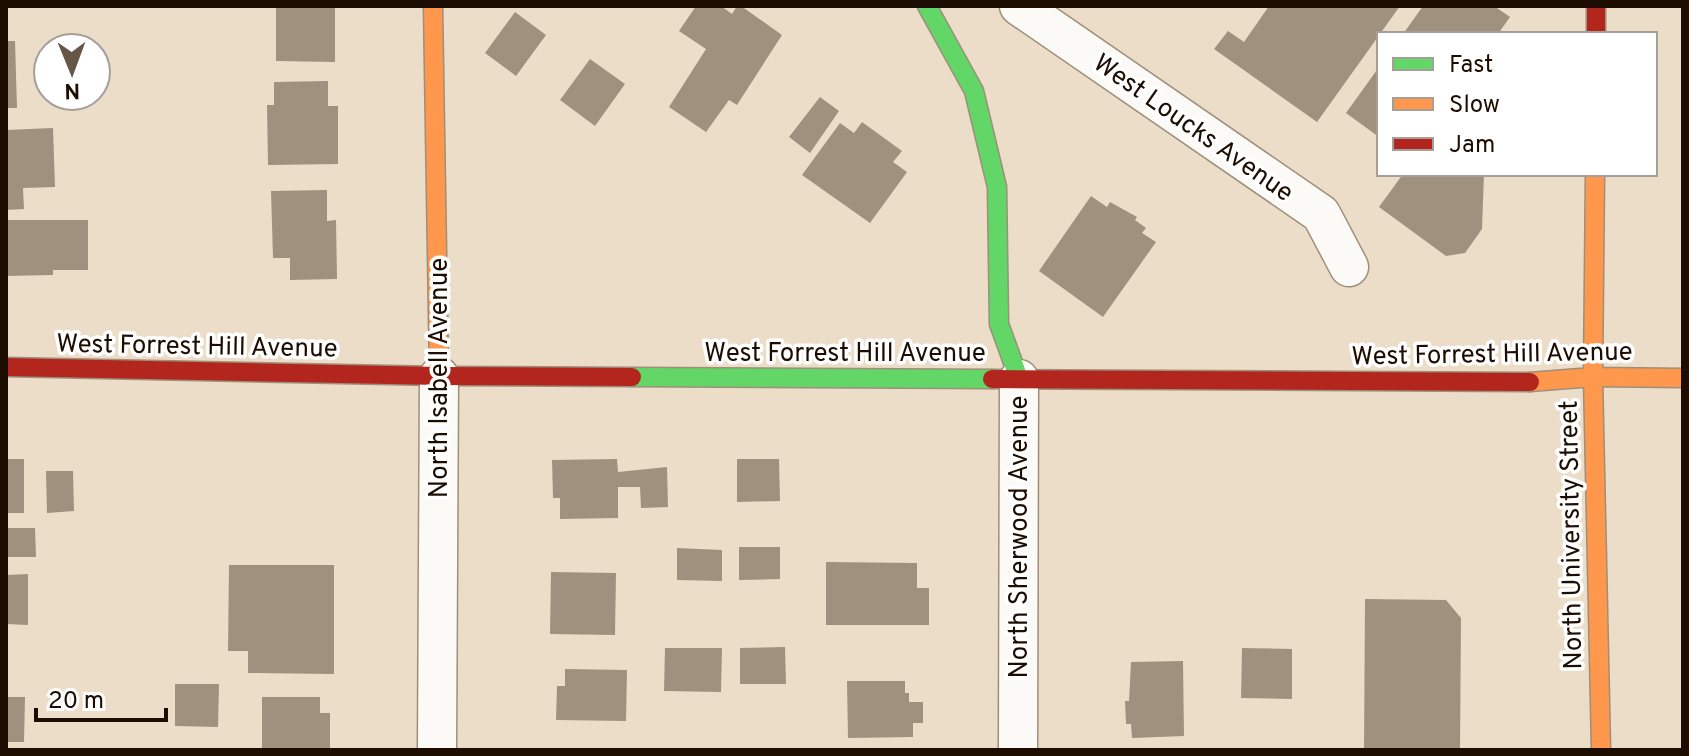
<svg xmlns="http://www.w3.org/2000/svg" width="1689" height="756" viewBox="0 0 1689 756" font-family="Overpass,sans-serif">
<style>
.building{fill:#9f917e}
.lines{fill:none;stroke-linecap:round;stroke-linejoin:round}
.street-casing{stroke:#9d8f7a;stroke-width:41}
.fast-casing{stroke:#9d8f7a;stroke-width:21}
.slow-casing{stroke:#9d8f7a;stroke-width:21}
.jam-casing{stroke:#9d8f7a;stroke-width:21}
.street{stroke:#fcfaf7;stroke-width:38}
.fast{stroke:#63d668;stroke-width:18}
.slow{stroke:#ff974d;stroke-width:18}
.jam{stroke:#b3261e;stroke-width:18}
.labels{text-anchor:middle;stroke-width:7;stroke-linejoin:round;paint-order:stroke}
.street-label{font-size:26px;fill:#1d0d00;stroke:#fff}
</style>
<rect width="100%" height="100%" fill="#ecddc9"/>
<path class="building" d="M 276,6 L 335,6 L 335,62 L 276,61 Z
M 696,6 L 721,6 L 732,14 L 737,6 L 741,6 L 782,35 L 737,105 L 729,100 L 706,132 L 669,107 L 706,49 L 679,31 Z
M 1269,6 L 1400,6 L 1317,122 L 1214,49 L 1228,31 L 1244,42 Z
M 1423,6 L 1494,6 L 1510,17 L 1498,34 L 1403,34 Z
M 515,12 L 546,35 L 516,76 L 485,53 Z
M 6,41 L 15,41 L 17,108 L 6,108 Z
M 590,59 L 625,84 L 595,126 L 560,100 Z
M 1379,67 L 1379,137 L 1346,113 Z
M 328,81 L 328,106 L 338,106 L 338,164 L 268,165 L 267,105 L 274,105 L 274,82 Z
M 820,97 L 839,111 L 810,153 L 789,137 Z
M 862,122 L 902,151 L 893,162 L 907,172 L 870,223 L 802,175 L 840,123 L 854,133 Z
M 53,128 L 55,187 L 23,188 L 24,209 L 6,210 L 6,130 Z
M 1403,174 L 1484,174 L 1482,229 L 1465,253 L 1446,256 L 1379,207 Z
M 327,190 L 327,221 L 336,220 L 337,279 L 290,280 L 290,258 L 273,258 L 271,191 Z
M 1091,196 L 1107,207 L 1110,202 L 1137,217 L 1135,220 L 1146,228 L 1142,233 L 1156,242 L 1103,317 L 1039,271 Z
M 6,220 L 88,220 L 88,270 L 53,270 L 53,275 L 6,276 Z
M 6,459 L 24,459 L 24,513 L 6,513 Z
M 617,459 L 618,472 L 667,467 L 668,507 L 641,508 L 640,487 L 618,487 L 618,518 L 560,519 L 560,498 L 553,498 L 552,460 Z
M 737,459 L 779,459 L 780,501 L 737,502 Z
M 46,471 L 73,471 L 74,511 L 47,513 Z
M 6,528 L 35,528 L 36,557 L 6,557 Z
M 739,547 L 780,547 L 780,579 L 739,580 Z
M 677,548 L 722,550 L 722,581 L 677,580 Z
M 826,562 L 917,563 L 917,588 L 929,588 L 929,625 L 826,625 Z
M 229,565 L 334,565 L 334,674 L 248,673 L 248,651 L 228,651 Z
M 551,572 L 616,573 L 615,635 L 550,634 Z
M 28,574 L 28,625 L 6,624 L 6,575 Z
M 1365,599 L 1446,600 L 1461,618 L 1460,750 L 1364,750 Z
M 785,647 L 786,684 L 740,684 L 740,648 Z
M 665,648 L 722,648 L 721,692 L 664,691 Z
M 1242,648 L 1292,649 L 1292,699 L 1241,698 Z
M 1183,661 L 1184,736 L 1132,738 L 1131,724 L 1126,724 L 1125,701 L 1129,701 L 1131,662 Z
M 565,669 L 627,670 L 626,721 L 556,720 L 557,686 L 565,686 Z
M 847,681 L 905,681 L 905,693 L 909,693 L 909,702 L 923,702 L 923,723 L 913,723 L 913,737 L 848,738 Z
M 175,684 L 219,684 L 218,727 L 175,726 Z
M 6,697 L 25,697 L 24,742 L 6,742 Z
M 262,697 L 320,697 L 320,713 L 330,713 L 330,750 L 262,750 Z"/>
<g class="lines">
<defs>
<path id="street" d="M 1019,6 L 1321,214 L 1349,267
M 437,750 L 439,376
M 1018,750 L 1019,379"/>
<path id="fast" d="M 927,6 L 974,91 L 997,187 L 999,324 L 1019,379
M 632,377 L 992,379"/>
<path id="slow" d="M 433,6 L 439,376
M 1595,174 L 1593,377 L 1601,750
M 1530,382 L 1593,377 L 1683,378"/>
<path id="jam" d="M 1596,6 L 1596,34
M 6,367 L 439,376 L 632,377
M 992,379 L 1530,382"/>
</defs>
<use href="#street" class="street-casing"/>
<use href="#fast" class="fast-casing"/>
<use href="#slow" class="slow-casing"/>
<use href="#jam" class="jam-casing"/>
<use href="#street" class="street"/>
<use href="#fast" class="fast"/>
<use href="#slow" class="slow"/>
<use href="#jam" class="jam"/>
</g>
<g class="labels">
<g class="street-label">
<text transform="translate(1194 127) rotate(35)" y="9">West Loucks Avenue</text>
<text transform="translate(197 345) rotate(1)" y="9">West Forrest Hill Avenue</text>
<text x="845" y="361">West Forrest Hill Avenue</text>
<text transform="translate(1492 353) rotate(-1)" y="9">West Forrest Hill Avenue</text>
<text transform="translate(438 378) rotate(-90)" y="9">North Isabell Avenue</text>
<text transform="translate(1570 535) rotate(-91)" y="9">North University Street</text>
<text transform="translate(1018 537) rotate(-90)" y="9">North Sherwood Avenue</text>
</g>
</g>
<rect width="1689" height="756" fill="none" stroke="#1d0d00" stroke-width="16"/>
<rect x="1377" y="32" width="280" height="144" fill="#ffffff" stroke="#a59e99" stroke-width="2"/>
<rect x="1393" y="58" width="40" height="12" fill="#63d668" stroke="#a59e99" stroke-width="2"/>
<text x="1449" y="72" font-size="24" fill="#1d0d00">Fast</text>
<rect x="1393" y="98" width="40" height="12" fill="#ff974d" stroke="#a59e99" stroke-width="2"/>
<text x="1449" y="112" font-size="24" fill="#1d0d00">Slow</text>
<rect x="1393" y="138" width="40" height="12" fill="#b3261e" stroke="#a59e99" stroke-width="2"/>
<text x="1449" y="152" font-size="24" fill="#1d0d00">Jam</text>
<g transform="translate(72 72) rotate(179)"><circle r="38" fill="#ffffff" stroke="#a59e99" stroke-width="2"/>
<path d="M0-6L14 30L0 20L-14 30Z" fill="#655646"/>
<text y="-12" font-size="22" font-weight="bold" text-anchor="middle" fill="#1d0d00">N</text>
</g>
<path d="M36 708v12h130v-12" fill="none" stroke="#1d0d00" stroke-width="4"/>
<text x="48" y="708" font-size="24" fill="#1d0d00" stroke="#ffffff" stroke-width="6" paint-order="stroke">20 m</text>
</svg>
